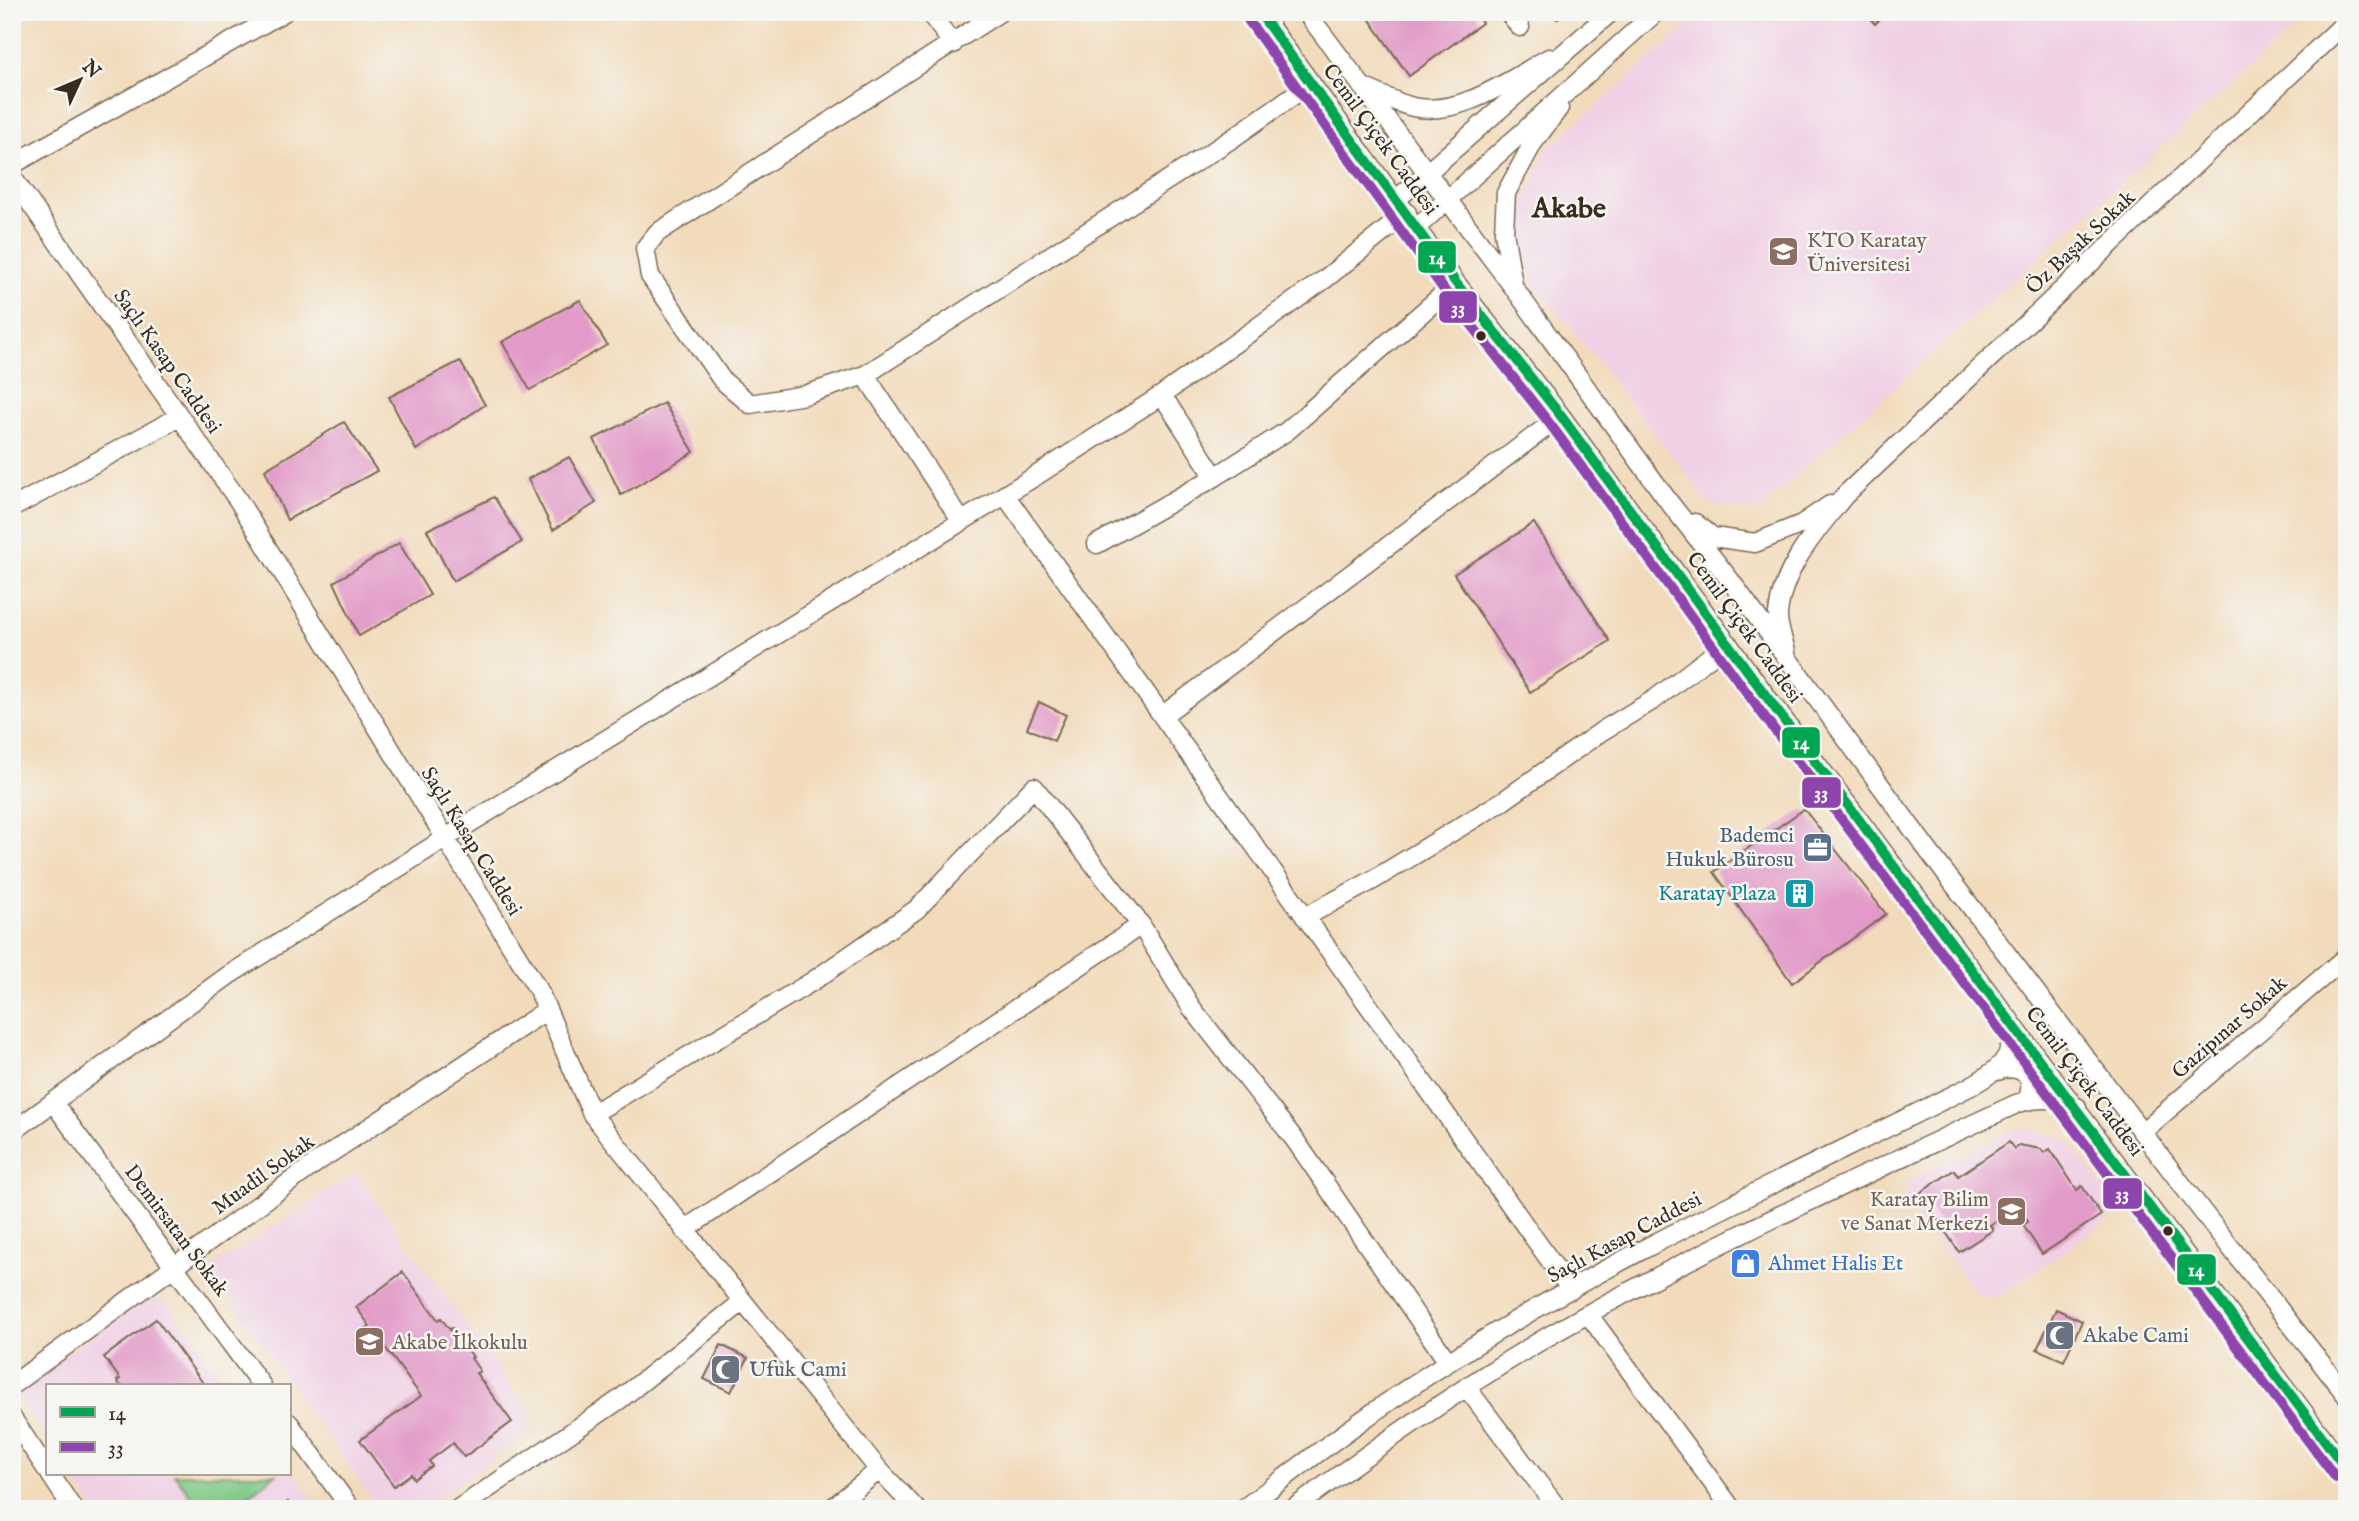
<svg xmlns="http://www.w3.org/2000/svg" width="2359" height="1521" viewBox="0 0 2359 1521" font-family="'IM FELL English',serif">
<style>
.built{fill:#f0d0e5}
.green{fill:#81ca87;stroke:#5e7a52;stroke-width:2}
.building{fill:#e29bc8}
.lines{fill:none;stroke-linecap:round;stroke-linejoin:round}
.minor-casing{stroke:#7b6855;stroke-width:21}
.minor{stroke:#fff;stroke-width:18}
.bus-1-casing{stroke:#f6f6f2;stroke-width:16}
.bus-2-casing{stroke:#f6f6f2;stroke-width:16}
.bus-1{stroke:#00a651;stroke-width:10}
.bus-2{stroke:#8e44ad;stroke-width:10}
.bus-dot{fill:#3b2a1e;stroke:#f6f6f2;stroke-width:2.5}
.labels{text-anchor:middle;stroke-width:5;stroke-linejoin:round;paint-order:stroke}
.street-label{font-size:21px;fill:#3b2a1e;stroke:#f6f6f2}
.education-label{font-size:21px;fill:#785e54;stroke:#f6f6f2;text-anchor:start}
.service-label{font-size:21px;fill:#4e5e75;stroke:#f6f6f2;text-anchor:end}
.culture-label{font-size:21px;fill:#0d838f;stroke:#f6f6f2;text-anchor:end}
.shop-label{font-size:21px;fill:#366cbe;stroke:#f6f6f2;text-anchor:start}
.worship-label{font-size:21px;fill:#5b616d;stroke:#f6f6f2;text-anchor:start}
.district-label{font-size:28px;font-weight:bold;fill:#3b2a1e;stroke:#f6f6f2}
.line-badge{stroke:#f6f6f2;stroke-width:2.5}
.badge-label{font-size:19px;text-anchor:middle;font-weight:bold;fill:#fff}
</style>
<rect width="100%" height="100%" fill="#f6f6f2"/>
<filter id="ink" filterUnits="userSpaceOnUse"><feTurbulence type="fractalNoise" baseFrequency=".0143" numOctaves="2"/><feDisplacementMap in="SourceGraphic" scale="14" xChannelSelector="R" yChannelSelector="G"/><feConvolveMatrix kernelMatrix="1 2 1 2 8 2 1 2 1" color-interpolation-filters="sRGB"/></filter>
<filter id="wash" filterUnits="userSpaceOnUse"><feTurbulence type="fractalNoise" baseFrequency=".00686" numOctaves="4" result="noise"/><feDisplacementMap in="SourceGraphic" scale="28" xChannelSelector="R" yChannelSelector="G"/><feGaussianBlur stdDeviation="1.57" result="paint"/><feColorMatrix in="noise" values="0 0 0 0 0 0 0 0 0 0 0 0 0 0 0 0 0 1.4 0 .05"/><feComposite in="paint" operator="in"/></filter>
<g filter="url(#wash)">
<rect width="100%" height="100%" fill="#f2dbbb"/>
<path class="built" d="M 1703,12 L 2312,12 L 1757,511 L 1710,504 L 1532,279 L 1516,226 L 1546,151 Z
M 2017,1128 L 2066,1139 L 2113,1201 L 2109,1220 L 1996,1299 L 1977,1294 L 1905,1200 L 1908,1181 Z
M 356,1173 L 531,1414 L 529,1432 L 423,1509 L 379,1509 L 209,1269 Z
M 149,1297 L 168,1303 L 229,1386 L 47,1386 L 47,1441 L 21,1401 L 23,1387 L 33,1377 Z
M 289,1466 L 321,1509 L 95,1509 L 70,1474 L 289,1474 Z"/>
<path class="green" d="M 174,1474 L 276,1474 L 231,1509 L 201,1509 Z"/>
<g id="blocks">
<path class="building" d="M 1368,12 L 1475,12 L 1482,23 L 1409,76 L 1366,14 Z
M 1551,12 L 1564,12 L 1557,19 Z
M 1864,12 L 1887,12 L 1875,24 Z
M 580,300 L 607,345 L 530,390 L 502,342 Z
M 460,361 L 485,405 L 416,450 L 389,397 Z
M 664,403 L 694,452 L 621,495 L 594,439 Z
M 344,422 L 377,471 L 287,520 L 265,470 Z
M 569,457 L 596,503 L 553,530 L 528,479 Z
M 494,497 L 522,542 L 453,581 L 427,530 Z
M 1534,523 L 1610,641 L 1530,692 L 1454,574 Z
M 399,543 L 430,595 L 359,636 L 334,582 Z
M 1039,702 L 1066,715 L 1054,741 L 1027,728 Z
M 1804,809 L 1886,914 L 1792,983 L 1714,872 Z
M 2009,1142 L 2014,1149 L 2019,1145 L 2041,1149 L 2044,1153 L 2050,1149 L 2077,1190 L 2082,1186 L 2101,1215 L 2042,1254 L 2023,1225 L 2028,1222 L 2024,1215 L 2008,1213 L 1990,1225 L 1993,1230 L 1959,1252 L 1920,1193 L 1954,1170 L 1958,1176 Z
M 403,1272 L 438,1320 L 441,1318 L 450,1330 L 452,1328 L 473,1357 L 471,1358 L 480,1371 L 476,1373 L 512,1422 L 464,1457 L 453,1443 L 429,1461 L 432,1466 L 414,1479 L 411,1474 L 394,1486 L 360,1440 L 421,1396 L 381,1342 L 377,1345 L 365,1329 L 370,1326 L 356,1307 Z
M 2056,1309 L 2082,1321 L 2064,1361 L 2037,1349 Z
M 156,1319 L 203,1383 L 199,1386 L 121,1386 L 117,1381 L 120,1379 L 104,1357 Z
M 721,1345 L 748,1358 L 731,1392 L 704,1379 Z
M 288,1502 L 293,1509 L 278,1509 Z"/>
</g>
</g>
<g filter="url(#ink)">
<use href="#blocks" fill-opacity="0" stroke="#7b6855" stroke-width="2"/>
<g class="lines">
<defs>
<path id="minor" d="M 929,12 L 953,44
M 1000,12 L 657,233 L 645,248 L 650,276 L 722,380 L 750,404 L 805,395 L 865,375 L 1233,138 L 1311,83
M 1259,12 L 1456,283 L 1561,416 L 1772,704 L 2347,1470
M 1306,12 L 1514,288 L 1669,502 L 1730,580 L 1930,853 L 2202,1211 L 2347,1396
M 1508,12 L 1520,27
M 1362,87 C 1378,93 1396,103 1413,107 C 1461,117 1509,80 1549,58
M 12,165 L 284,12
M 12,177 L 238,500 L 539,991 L 592,1114 L 879,1470 L 916,1509
M 1397,199 L 1611,12
M 1417,227 L 1656,12
M 1513,284 L 1504,232 L 1506,193 L 1533,143 L 1559,108
M 865,375 L 962,522
M 1162,395 L 1215,477
M 1005,495 L 1571,1290
M 12,508 L 179,417
M 1695,523 L 1713,537 L 1755,543 L 1802,524 L 1830,505
M 1097,544 L 1215,477 L 1287,431 L 1456,283
M 1786,652 C 1784,641 1777,626 1778,614 C 1782,568 1817,530 1845,495 L 2347,21
M 1162,716 L 1561,416
M 1305,917 L 1373,880 L 1503,801 L 1602,731 L 1655,699 L 1728,643
M 1997,1071 C 2020,1063 2038,1075 2027,1100
M 53,1102 L 262,1386
M 592,1114 L 813,981 L 917,909 L 1034,787 L 1141,925 L 1191,1007 L 1295,1140 L 1448,1362
M 12,1132 L 229,975 L 444,839 L 1034,477 L 1162,395 L 1325,279 L 1407,213
M 2142,1132 L 2347,956
M 684,1230 L 1141,925
M 1588,1314 L 1732,1509
M 12,1385 L 320,1160 L 547,1010
M 1467,1388 L 1558,1509
M 12,1418 L 47,1470
M 289,1423 L 351,1509
M 50,1474 L 73,1509
M 458,1509 L 619,1400 L 741,1303
M 831,1509 L 879,1470
M 1243,1509 C 1311,1458 1378,1406 1450,1361 C 1614,1255 1795,1175 1969,1087 C 1998,1071 2019,1056 2009,1019
M 1293,1509 C 1375,1448 1459,1389 1547,1337 C 1698,1250 1859,1178 2016,1104 C 2038,1096 2056,1098 2077,1107"/>
</defs>
<use href="#minor" class="minor-casing"/>
<use href="#minor" class="minor"/>
<defs>
<path id="bus-1" d="M 1259,12 L 1456,283 L 1561,416 L 1772,704 L 2347,1470"/>
<path id="bus-2" d="M 1248,20 L 1445,291 L 1550,424 L 1761,712 L 2336,1478"/>
</defs>
<use href="#bus-1" class="bus-1-casing"/>
<use href="#bus-2" class="bus-2-casing"/>
<use href="#bus-1" class="bus-1"/>
<use href="#bus-2" class="bus-2"/>
</g>
</g>
<defs>
<symbol id="university-square" viewBox="-11 -11 22 22"><rect x="-9" y="-9" width="18" height="18" rx="4" fill="#8d6e63" stroke="#f6f6f2"/><path d="M0-5L7-2L0 1L-7-2ZM-4 1L0 2.5L4 1V4Q0 6-4 4Z" fill="#fff"/></symbol>
<symbol id="office-square" viewBox="-11 -11 22 22"><rect x="-9" y="-9" width="18" height="18" rx="4" fill="#5c6f8a" stroke="#f6f6f2"/><path d="M-6-3h4V-5.5h4V-3h4V5H-6ZM-1-4.5V-3h2v-1.5ZM-6 0V1H6V0Z" fill="#fff"/></symbol>
<symbol id="building-square" viewBox="-11 -11 22 22"><rect x="-9" y="-9" width="18" height="18" rx="4" fill="#0f9aa8" stroke="#f6f6f2"/><path d="M-4-6H4V6H1V3H-1V6H-4ZM-2.5-4.3h1.7v1.8h-1.7ZM.8-4.3h1.7v1.8H.8ZM-2.5-1h1.7V.8h-1.7ZM.8-1h1.7V.8H.8Z" fill="#fff"/></symbol>
<symbol id="school-square" viewBox="-11 -11 22 22"><rect x="-9" y="-9" width="18" height="18" rx="4" fill="#8d6e63" stroke="#f6f6f2"/><path d="M0-5L7-2L0 1L-7-2ZM-4 1L0 2.5L4 1V4Q0 6-4 4Z" fill="#fff"/></symbol>
<symbol id="shop-square" viewBox="-11 -11 22 22"><rect x="-9" y="-9" width="18" height="18" rx="4" fill="#3f7fe0" stroke="#f6f6f2"/><path d="M-5-2.5h2.3a2.7 3.5 0 0 1 5.4 0H5L5.5 6h-11ZM-1.5-2.5h3a1.5 2.3 0 0 0-3 0Z" fill="#fff"/></symbol>
<symbol id="mosque-square" viewBox="-11 -11 22 22"><rect x="-9" y="-9" width="18" height="18" rx="4" fill="#6b7280" stroke="#f6f6f2"/><path d="M3.5-4.9A6 6 0 1 0 3.5 4.9A5 5 0 1 1 3.5-4.9Z" fill="#fff"/></symbol>
</defs>
<g fill-rule="evenodd">
<use href="#university-square" x="1766" y="234" width="35" height="35"/>
<use href="#office-square" x="1800" y="830" width="35" height="35"/>
<use href="#building-square" x="1782" y="876" width="35" height="35"/>
<use href="#school-square" x="1994" y="1194" width="35" height="35"/>
<use href="#shop-square" x="1728" y="1246" width="35" height="35"/>
<use href="#mosque-square" x="2042" y="1318" width="35" height="35"/>
<use href="#school-square" x="352" y="1324" width="35" height="35"/>
<use href="#mosque-square" x="708" y="1352" width="35" height="35"/>
</g>
<g class="bus-dot">
<circle cx="1481" cy="336" r="6"/>
<circle cx="2168" cy="1231" r="6"/>
</g>
<g class="labels">
<g class="street-label">
<text transform="translate(1381 139) rotate(54)" y="7">Cemil Çiçek Caddesi</text>
<text transform="translate(2080 242) rotate(-43)" y="7">Öz Başak Sokak</text>
<text transform="translate(168 361) rotate(55)" y="7">Saçlı Kasap Caddesi</text>
<text transform="translate(1745 627) rotate(54)" y="7">Cemil Çiçek Caddesi</text>
<text transform="translate(472 841) rotate(58)" y="7">Saçlı Kasap Caddesi</text>
<text transform="translate(2229 1027) rotate(-41)" y="7">Gazipınar Sokak</text>
<text transform="translate(2085 1081) rotate(53)" y="7">Cemil Çiçek Caddesi</text>
<text transform="translate(263 1174) rotate(-36)" y="7">Muadil Sokak</text>
<text transform="translate(177 1230) rotate(53)" y="7">Demirsatan Sokak</text>
<text transform="translate(1624 1237) rotate(-28)" y="7">Saçlı Kasap Caddesi</text>
</g>
<g class="education-label">
<text x="1807" y="247">KTO Karatay<tspan x="1807" dy="24">Üniversitesi</tspan></text>
<text x="1989" y="1206" text-anchor="end">Karatay Bilim<tspan x="1989" dy="24">ve Sanat Merkezi</tspan></text>
<text x="392" y="1349">Akabe İlkokulu</text>
</g>
<g class="service-label">
<text x="1794" y="842">Bademci<tspan x="1794" dy="24">Hukuk Bürosu</tspan></text>
</g>
<g class="culture-label">
<text x="1776" y="900">Karatay Plaza</text>
</g>
<g class="shop-label">
<text x="1768" y="1270">Ahmet Halis Et</text>
</g>
<g class="worship-label">
<text x="2083" y="1342">Akabe Cami</text>
<text x="749" y="1376">Ufuk Cami</text>
</g>
<g class="district-label">
<text x="1569" y="217">Akabe</text>
</g>
</g>
<g class="line-badge">
<rect x="1417" y="240" width="40" height="34" rx="7" fill="#00a651"/>
<rect x="1438" y="290" width="40" height="34" rx="7" fill="#8e44ad"/>
<rect x="1781" y="726" width="40" height="33" rx="7" fill="#00a651"/>
<rect x="1801" y="776" width="41" height="33" rx="7" fill="#8e44ad"/>
<rect x="2102" y="1177" width="41" height="33" rx="7" fill="#8e44ad"/>
<rect x="2176" y="1253" width="41" height="33" rx="7" fill="#00a651"/>
</g>
<g class="badge-label">
<text x="1437" y="264">14</text>
<text x="1458" y="314">33</text>
<text x="1801" y="749">14</text>
<text x="1821" y="799">33</text>
<text x="2122" y="1200">33</text>
<text x="2196" y="1276">14</text>
</g>
<rect width="2359" height="1521" fill="none" stroke="#f6f6f2" stroke-width="42"/>
<rect x="46" y="1384" width="245" height="91" fill="#f6f6f2" stroke="#aba49d" stroke-width="2"/>
<rect x="60" y="1407" width="35" height="10" fill="#00a651" stroke="#aba49d" stroke-width="2"/>
<text x="108" y="1420" font-size="21" fill="#3b2a1e">14</text>
<rect x="60" y="1442" width="35" height="10" fill="#8e44ad" stroke="#aba49d" stroke-width="2"/>
<text x="108" y="1454" font-size="21" fill="#3b2a1e">33</text>
<g transform="translate(80 80) rotate(46)" stroke="#f6f6f2" stroke-width="5" paint-order="stroke">
<path d="M0-5L12 26L0 18L-12 26Z" fill="#3b2a1e"/>
<text y="-10" font-size="19" font-weight="bold" text-anchor="middle" fill="#3b2a1e">N</text>
</g>
</svg>
